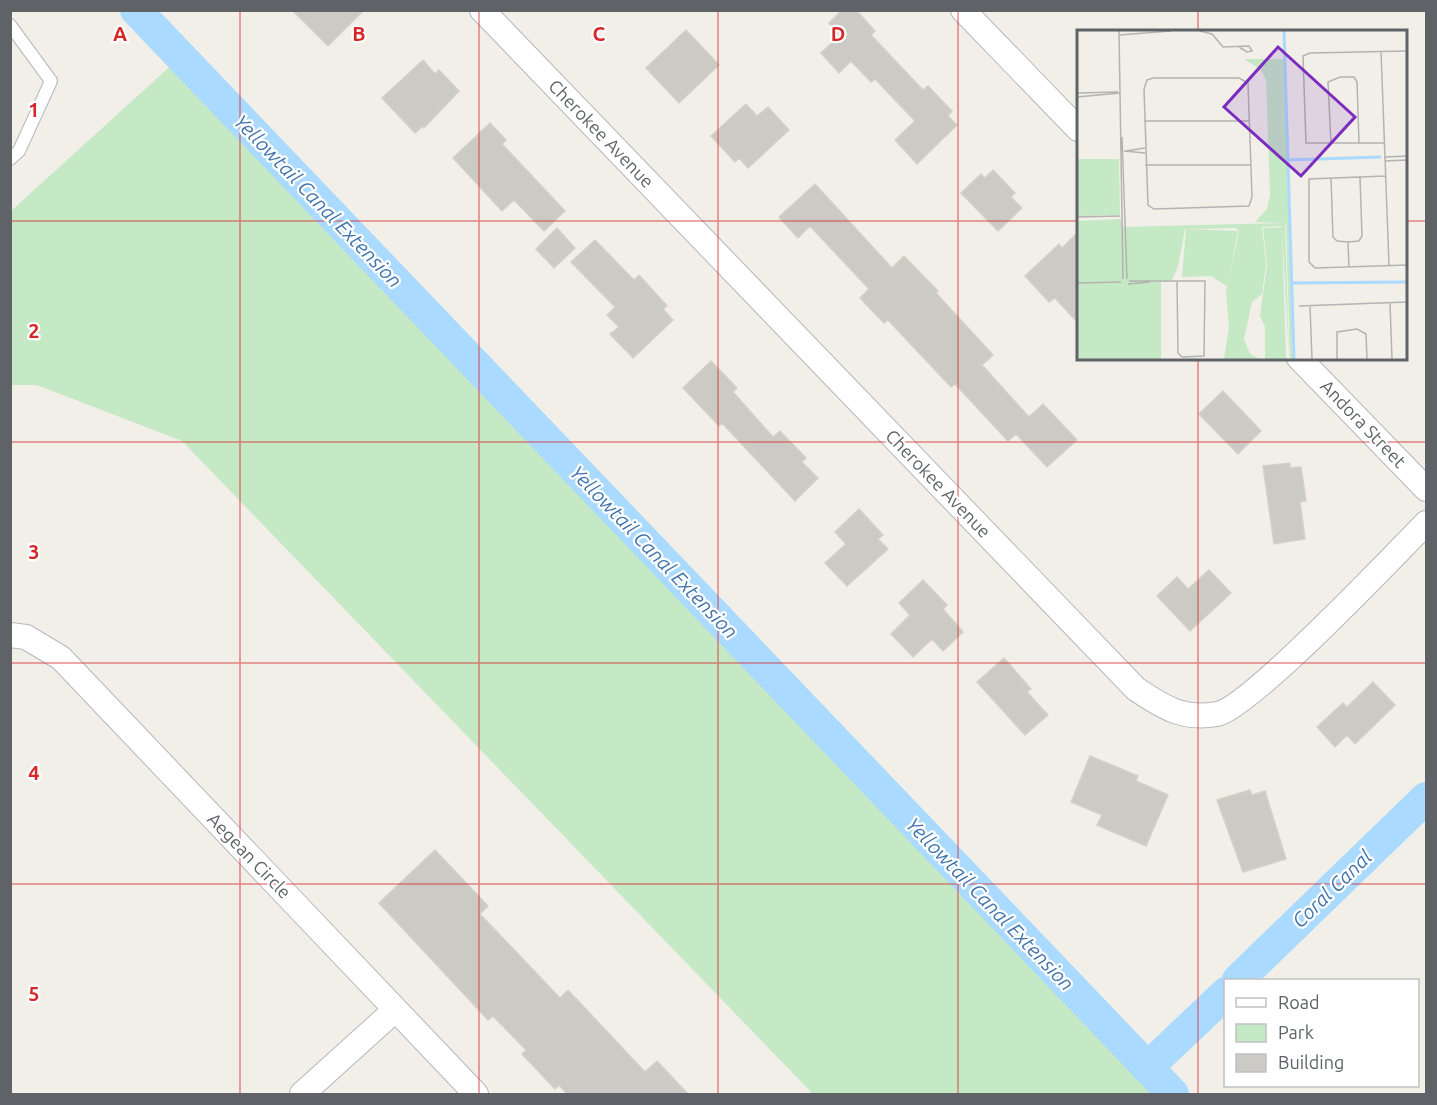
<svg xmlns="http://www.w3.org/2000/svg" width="1437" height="1105" viewBox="0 0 1437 1105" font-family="Ubuntu,sans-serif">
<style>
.green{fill:#c5e8c5}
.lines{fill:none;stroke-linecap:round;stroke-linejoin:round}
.canal{stroke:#aadaff;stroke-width:32}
.building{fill:#cccac5;stroke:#d6d1c6;stroke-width:1.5}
.service-casing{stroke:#b5b8bc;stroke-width:14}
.minor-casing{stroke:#b5b8bc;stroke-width:26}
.service{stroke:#fff;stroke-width:12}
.minor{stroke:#fff;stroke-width:24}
.grid{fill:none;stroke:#d62828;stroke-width:1.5;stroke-opacity:0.55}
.labels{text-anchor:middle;stroke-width:4.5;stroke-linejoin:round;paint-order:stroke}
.street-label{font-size:18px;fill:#5f6368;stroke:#fff}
.water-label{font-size:20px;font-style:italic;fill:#4174aa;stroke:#fff}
.inset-river{fill:none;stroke:#aadaff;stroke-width:3}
.inset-road{fill:none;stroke:#b3b3b1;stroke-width:1.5}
.view{fill:#7b2cbf;fill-opacity:0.15;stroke:#7b2cbf;stroke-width:3}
.inset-edge{fill:none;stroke:#5f6368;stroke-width:3}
.grid-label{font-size:20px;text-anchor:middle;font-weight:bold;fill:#d62828;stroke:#fff;stroke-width:4.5;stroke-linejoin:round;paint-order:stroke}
</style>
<rect width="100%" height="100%" fill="#f1efe8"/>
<path class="green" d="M 187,51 L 1187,1094 L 813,1094 L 182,441 L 37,385 L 11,385 L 11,211 Z"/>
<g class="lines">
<path class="canal" d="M 136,10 L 1173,1094
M 1238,980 L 1426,798
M 1147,1068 L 1226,993"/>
</g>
<path class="building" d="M 292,10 L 364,10 L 328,46 Z
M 842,10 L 856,10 L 875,31 L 871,35 L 923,90 L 928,86 L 952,111 L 948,116 L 957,125 L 917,164 L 895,140 L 915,121 L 875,79 L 871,82 L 851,61 L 839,73 L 821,53 L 840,35 L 829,23 Z
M 686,30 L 719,65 L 679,103 L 646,68 Z
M 423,60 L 435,74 L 439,70 L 459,91 L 424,128 L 423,126 L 415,133 L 382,98 Z
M 746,104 L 757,116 L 768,107 L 789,130 L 748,168 L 739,158 L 735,162 L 711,136 Z
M 490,123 L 506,140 L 502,144 L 565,211 L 544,231 L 514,200 L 502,211 L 453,158 Z
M 993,170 L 1015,193 L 1011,197 L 1022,208 L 998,231 L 961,193 L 981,174 L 985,178 Z
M 815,184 L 892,268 L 904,256 L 938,291 L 936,293 L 993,355 L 982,365 L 1029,417 L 1043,404 L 1077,440 L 1047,467 L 1016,434 L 1008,441 L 955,384 L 951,387 L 888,320 L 884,323 L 860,298 L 869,289 L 810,226 L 798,238 L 779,217 Z
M 557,228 L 575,248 L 554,268 L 536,249 Z
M 1078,232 L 1078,323 L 1055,298 L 1049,302 L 1025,276 L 1059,244 L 1062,248 Z
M 595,240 L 634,280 L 639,275 L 667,306 L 663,309 L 673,320 L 633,358 L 610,334 L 619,327 L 607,315 L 615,307 L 571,262 Z
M 711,361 L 737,388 L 733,392 L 773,437 L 780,431 L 806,458 L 802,462 L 818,478 L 795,501 L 722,423 L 719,426 L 683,388 Z
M 1223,391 L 1261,431 L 1238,454 L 1199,414 Z
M 1290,463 L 1290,468 L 1301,467 L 1306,501 L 1300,502 L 1305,539 L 1274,544 L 1263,466 Z
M 859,509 L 883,535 L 878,539 L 888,549 L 847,586 L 825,563 L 846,544 L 835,532 Z
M 1209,570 L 1231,593 L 1190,631 L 1157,596 L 1177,577 L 1188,589 Z
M 923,580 L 947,605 L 943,609 L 963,632 L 943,651 L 932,639 L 913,657 L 891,634 L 910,615 L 899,603 Z
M 1004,658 L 1031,689 L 1027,692 L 1048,715 L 1025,735 L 977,682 Z
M 1373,682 L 1395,705 L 1355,744 L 1347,735 L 1335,747 L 1317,727 L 1343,703 L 1347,707 Z
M 1090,756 L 1138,776 L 1136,781 L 1168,795 L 1146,846 L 1097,825 L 1102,815 L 1071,802 Z
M 1250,790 L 1252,795 L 1265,791 L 1286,859 L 1243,872 L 1217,800 Z
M 435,850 L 488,906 L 480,914 L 560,998 L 568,990 L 645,1072 L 657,1061 L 689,1095 L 568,1095 L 559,1085 L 555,1089 L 522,1054 L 526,1050 L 493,1016 L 488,1020 L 379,903 Z"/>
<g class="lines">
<defs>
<path id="service" d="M 10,25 L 51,81 L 19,151 L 10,159"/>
<path id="minor" d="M 482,10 L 1136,689 C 1163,707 1182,720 1217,714 C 1248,709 1395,555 1426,523
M 963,10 L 1078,129
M 1299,358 L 1426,489
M 10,635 L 26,637 L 61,658 L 476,1094
M 302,1094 L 395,1010"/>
</defs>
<use href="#service" class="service-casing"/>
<use href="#minor" class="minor-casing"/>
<use href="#service" class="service"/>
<use href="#minor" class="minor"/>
</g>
<path class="grid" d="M 240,10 L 240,1094M 479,10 L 479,1094M 718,10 L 718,1094M 958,10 L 958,1094M 1198,10 L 1198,32M 10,221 L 1078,221M 1406,221 L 1426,221M 1198,358 L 1198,1094M 10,442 L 1426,442M 10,663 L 1426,663M 10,884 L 1426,884"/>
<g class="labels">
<g class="street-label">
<text transform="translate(601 134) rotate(46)" y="6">Cherokee Avenue</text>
<text transform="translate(1363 424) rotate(46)" y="6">Andora Street</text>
<text transform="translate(938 484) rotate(46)" y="6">Cherokee Avenue</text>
<text transform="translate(249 856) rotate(46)" y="6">Aegean Circle</text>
</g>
<g class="water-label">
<text transform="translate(318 201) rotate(46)" y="7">Yellowtail Canal Extension</text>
<text transform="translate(654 552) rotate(46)" y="7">Yellowtail Canal Extension</text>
<text transform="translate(1332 889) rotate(-44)" y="7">Coral Canal</text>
<text transform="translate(990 904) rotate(46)" y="7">Yellowtail Canal Extension</text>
</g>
</g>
<g transform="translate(1077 30)">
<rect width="330" height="330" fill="#f1efe8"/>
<path d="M 167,29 L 208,29 L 217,329 L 213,329 L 209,193 L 178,192 L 190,179 L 193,165 L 189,50 L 184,40 ZM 0,129 L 42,129 L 43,185 L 0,186 ZM 44,189 L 45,197 L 208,193 L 212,329 L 205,196 L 185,197 L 189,234 L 185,264 L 175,272 L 167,309 L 173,324 L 183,329 L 147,329 L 152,297 L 149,261 L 162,201 L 159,198 L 108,199 L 101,237 L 94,252 L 84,252 L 84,329 L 0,329 L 0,191 ZM 205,197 L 209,329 L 188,329 L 188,297 L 183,286 L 190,235 L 186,198 ZM 109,199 L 161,201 L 150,256 L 134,246 L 105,247 Z" fill="#c5e8c5"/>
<path class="inset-river" d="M 207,1 L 217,329M 210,130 L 304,127M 214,253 L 330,252"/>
<path class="inset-road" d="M 42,1 L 46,249M 123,1 L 135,4 L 146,17 L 172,16 L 175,21 L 170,22 L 162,17M 42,5 L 94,1M 304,21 L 312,235M 76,48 L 162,48 L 171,53 L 175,167 L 172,176 L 77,179 L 71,175 L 67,59 L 70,50 ZM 0,63 L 41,62M 0,67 L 43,63M 67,91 L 173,91M 45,107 L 50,249M 307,113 L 229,113 L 226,26 L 233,23 L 330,21M 254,114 L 251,52 L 263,47 L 277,47 L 280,52 L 282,113M 47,121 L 68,123M 49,121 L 68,118M 308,127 L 330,126M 308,131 L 330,130M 68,135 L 174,135M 308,146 L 232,149 L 232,232 L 238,238 L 330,235M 254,148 L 256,207 L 260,211 L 271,212 L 282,211 L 285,206 L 283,147M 0,187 L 43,186M 271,212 L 272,237M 52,251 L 128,251 L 127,326 L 105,327 L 101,323 L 100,252M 0,253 L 44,252M 51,254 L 73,252M 313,273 L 315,329M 222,276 L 330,272M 233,276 L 235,329M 260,329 L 260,302 L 280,299 L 289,304 L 290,329"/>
<path class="view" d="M 201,17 L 278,87 L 224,146 L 147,77 Z"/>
<rect width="330" height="330" class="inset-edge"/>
</g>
<g class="grid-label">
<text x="120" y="41">A</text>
<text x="359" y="41">B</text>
<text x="599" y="41">C</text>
<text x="838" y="41">D</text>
<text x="34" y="117">1</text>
<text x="34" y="338">2</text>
<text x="34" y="559">3</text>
<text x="34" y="780">4</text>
<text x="34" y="1001">5</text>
</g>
<rect width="1437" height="1105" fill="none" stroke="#5f6368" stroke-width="24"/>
<rect x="1224" y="979" width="195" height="108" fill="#ffffff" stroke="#bfc1c3" stroke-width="1.5"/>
<rect x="1236" y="998" width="30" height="9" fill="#ffffff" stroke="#bfc1c3" stroke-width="1.5"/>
<text x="1278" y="1009" font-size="18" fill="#5f6368">Road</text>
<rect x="1236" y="1024" width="30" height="18" fill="#c5e8c5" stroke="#bfc1c3" stroke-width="1.5"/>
<text x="1278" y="1039" font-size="18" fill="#5f6368">Park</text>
<rect x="1236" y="1054" width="30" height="18" fill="#cccac5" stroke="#bfc1c3" stroke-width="1.5"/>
<text x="1278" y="1069" font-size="18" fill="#5f6368">Building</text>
</svg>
